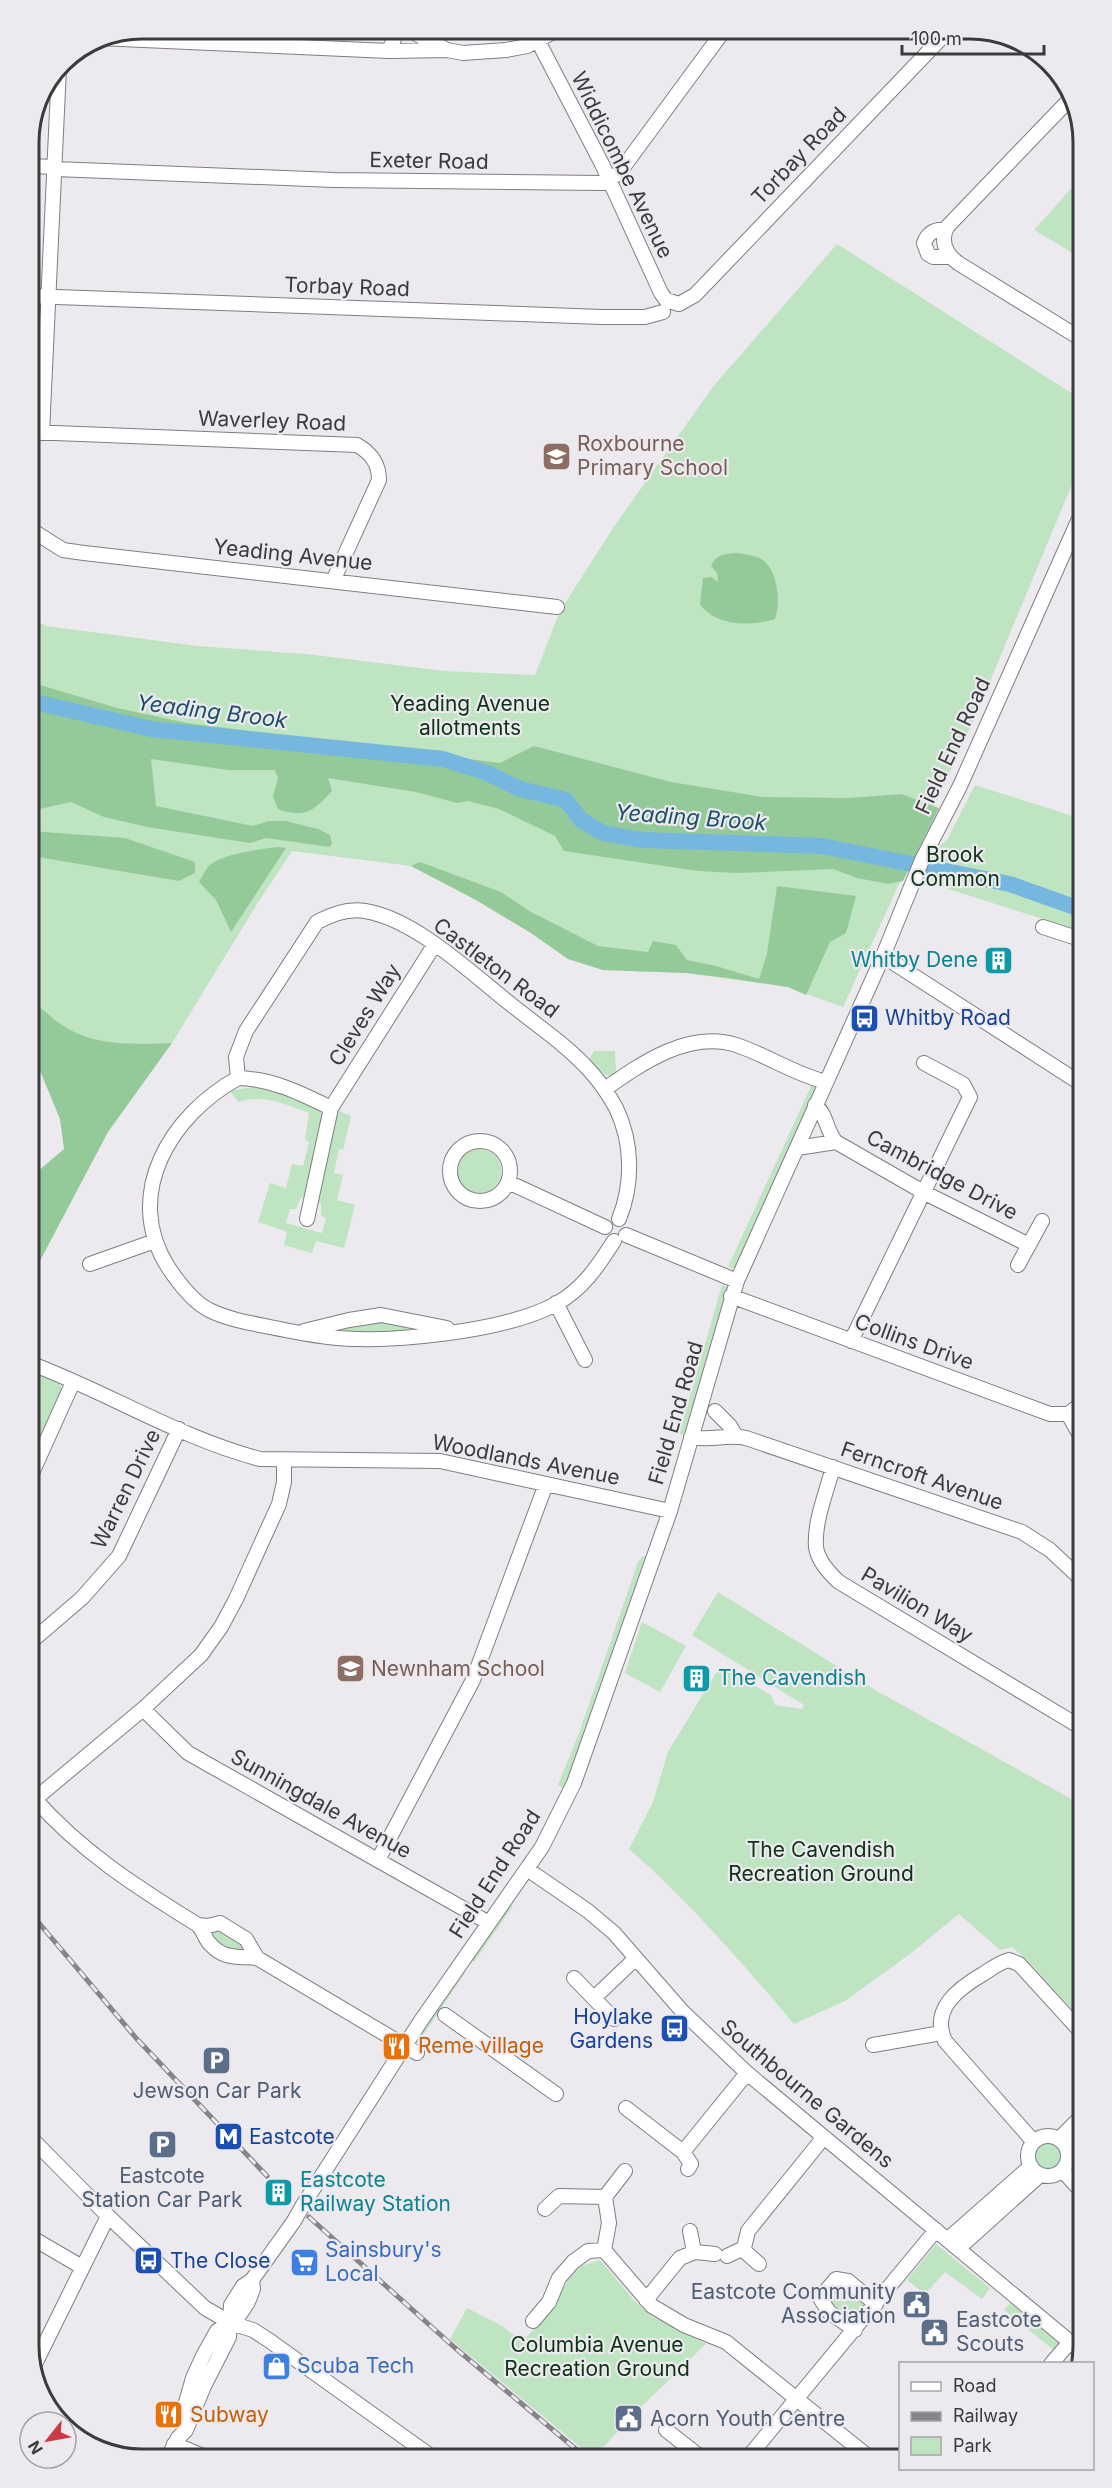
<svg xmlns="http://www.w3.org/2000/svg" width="1112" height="2488" viewBox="0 0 1112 2488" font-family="Inter,sans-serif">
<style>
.green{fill:#bee4c2}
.forest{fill:#94ca9a}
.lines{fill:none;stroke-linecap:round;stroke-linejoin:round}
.river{stroke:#76b7df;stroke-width:16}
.minor-casing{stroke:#807d82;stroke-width:16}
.minor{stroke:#fff;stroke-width:14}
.rail-casing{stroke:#878589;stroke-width:5}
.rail{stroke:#edeaef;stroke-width:3;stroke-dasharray:9;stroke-linecap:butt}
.minor-bridge-casing{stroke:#807d82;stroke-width:16;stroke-linecap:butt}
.minor-bridge{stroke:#fff;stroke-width:14}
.labels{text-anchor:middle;stroke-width:4.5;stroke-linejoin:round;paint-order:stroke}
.street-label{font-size:21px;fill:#3b3a3c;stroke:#edeaef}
.education-label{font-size:21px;fill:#785e54;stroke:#edeaef;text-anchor:start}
.park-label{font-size:21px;fill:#0b3314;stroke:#edeaef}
.culture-label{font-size:21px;fill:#0d838f;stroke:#edeaef;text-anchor:start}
.transit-label{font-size:21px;fill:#164399;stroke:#edeaef;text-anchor:start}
.food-label{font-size:21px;fill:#c56008;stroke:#edeaef;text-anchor:start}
.service-label{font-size:21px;fill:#4e5e75;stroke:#edeaef}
.shop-label{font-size:21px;fill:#366cbe;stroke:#edeaef;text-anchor:start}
.water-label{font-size:22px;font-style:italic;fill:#1c4e6a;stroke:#edeaef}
.rim{fill:none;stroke:#3b3a3c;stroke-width:3}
</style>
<rect width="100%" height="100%" fill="#edeaef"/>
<path class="green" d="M 1078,181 L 1078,256 L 1034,230 Z
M 837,244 L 1078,397 L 1078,470 L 976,715 L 843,1007 L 788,987 L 686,973 L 603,970 L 568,959 L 531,933 L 476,900 L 411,866 L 292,851 L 257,904 L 172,1043 C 135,1044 94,1048 61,1027 C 51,1020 42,1009 33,1001 L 31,998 L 30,617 L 46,626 L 198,646 L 306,654 L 445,671 L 535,675 L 560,611 L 613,528 L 712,388 Z
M 975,785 L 1079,818 L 1080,931 L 914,878 L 922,860 L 947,840 Z
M 594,1051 L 615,1051 L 616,1072 L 610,1076 L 604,1074 L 589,1060 Z
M 812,1084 L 818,1086 L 735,1269 L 728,1267 Z
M 252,1087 C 268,1088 318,1101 324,1116 L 307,1195 L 300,1199 L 296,1209 L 290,1209 L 286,1223 L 322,1233 L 326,1218 L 321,1216 L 321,1204 L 316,1198 L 337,1110 L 351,1116 L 343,1150 L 339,1149 L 334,1173 L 343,1175 L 337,1200 L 355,1205 L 344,1248 L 316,1241 L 312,1253 L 284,1245 L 287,1232 L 258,1222 L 270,1183 L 286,1188 L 292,1164 L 303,1166 L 309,1142 L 305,1140 L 309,1113 C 284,1104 265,1094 238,1102 L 230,1091 Z
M457 1171a22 22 0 1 1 44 0a22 22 0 1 1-44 0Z
M 722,1285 L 729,1288 L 684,1435 L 679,1434 Z
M 378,1319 L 425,1327 L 413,1334 L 322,1331 Z
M 32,1369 L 58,1381 L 63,1390 L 32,1463 Z
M 643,1556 L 648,1557 L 564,1790 L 558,1785 L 579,1733 L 638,1562 Z
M 718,1592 L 877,1691 L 1082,1805 L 1083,2021 L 1026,1959 L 1012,1947 L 1000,1950 L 959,1914 L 910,1954 L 845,2001 L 794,2024 C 742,1963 690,1902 629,1849 L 653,1802 L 668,1752 L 720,1666 L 771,1695 L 775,1705 L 802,1709 L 804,1705 L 692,1635 Z
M 642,1622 L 686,1646 L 660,1692 L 625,1673 Z
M 508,1903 L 513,1906 L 474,1962 L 470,1960 Z
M 212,1927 L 242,1939 L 248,1951 L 239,1957 L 211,1942 L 210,1932 Z
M 463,1971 L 465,1973 L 416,2046 L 415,2043 Z
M1032 2156a16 16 0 1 1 32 0a16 16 0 1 1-32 0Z
M 936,2244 L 990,2288 L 982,2299 L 945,2272 L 925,2294 L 907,2280 Z
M 600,2260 L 638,2305 L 653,2317 L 706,2344 L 641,2407 L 595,2456 L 591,2456 L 450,2339 L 467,2308 L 504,2327 L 522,2342 L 549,2312 L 569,2279 L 581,2266 Z
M 841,2284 L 865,2304 L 852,2320 L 829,2301 Z
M 1011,2302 L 1061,2344 L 1055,2351 L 1004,2310 Z"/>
<path class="forest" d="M 736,553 C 744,554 757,555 764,561 C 778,572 781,604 775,619 C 751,627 715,626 700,604 L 703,578 L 711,577 L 718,582 L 717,573 L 711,566 C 717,554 724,554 736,553 Z
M 30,682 L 117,708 L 187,723 L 500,763 L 534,746 L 671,782 L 763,797 L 849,798 L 901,794 L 939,808 L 903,881 L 888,884 L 857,878 L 833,869 L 738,873 L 698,871 L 564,851 L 555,836 L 499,809 L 468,801 L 457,803 L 416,792 L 328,778 L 332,791 C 314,811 304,819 278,809 L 273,796 L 278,778 L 275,770 L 228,770 L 151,759 L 156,806 L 253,826 L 269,821 L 286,821 L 318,829 L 330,835 L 332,843 L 330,847 L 266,838 L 250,843 L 147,827 L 104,817 L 71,802 L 31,811 Z
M 31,831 L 125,838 L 195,862 L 195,873 L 179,881 L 32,856 Z
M 278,847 L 286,848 L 231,932 L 216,900 L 199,882 C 202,877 205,870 209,866 C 221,854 261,849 278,847 Z
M 420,862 L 501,892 L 531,912 L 598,946 L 648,952 L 653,941 L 676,945 L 687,960 L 716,966 L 759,979 L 767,954 L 777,886 L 856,896 L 846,933 L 830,942 L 806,995 L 788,987 L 728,978 L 686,973 L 603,970 L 568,959 L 531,933 L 476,900 L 411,866 Z
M 31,998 C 35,1004 42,1009 48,1014 C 85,1048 126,1044 172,1043 L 108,1132 L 32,1276 L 31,1177 L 64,1149 L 60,1119 L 31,1049 Z"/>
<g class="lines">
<path class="river" d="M 30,701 L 151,729 L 443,759 L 487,773 L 520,789 L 566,800 L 581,820 L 603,833 L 642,840 L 822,846 L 1010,884 L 1080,909"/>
<defs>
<path id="minor" d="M 407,29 L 445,49
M 98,38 L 389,51 L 447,50 L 463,53 L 506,50 L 527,46 L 559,29
M 538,41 L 602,164 L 661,293 L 666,300 L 679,304 L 695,295 L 950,29
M 389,51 L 398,29
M 1072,97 L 947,227 C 940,241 946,254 958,263 L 1078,337
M 29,166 L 55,167
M 55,169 L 334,180 L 604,183 L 619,173 L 725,29
M 945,230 C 934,229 928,233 924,243 L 928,254 L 933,257 L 950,257
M 29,296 L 602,317 L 645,317 L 663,312
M 30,432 L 357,445 C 371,453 379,463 379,480 L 333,581
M 42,433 L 59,68
M 30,529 L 63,550 L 84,553 L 557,607
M 1043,927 L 1080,939
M 883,956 L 1080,1083
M 238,1078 C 171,1115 122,1194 168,1267 C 178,1282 192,1301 209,1310 C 227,1319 250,1323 270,1327 C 289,1331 309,1335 328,1337 C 387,1344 504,1332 556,1304 C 583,1289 598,1266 614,1241
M 238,1078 L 236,1057 L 246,1031 L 317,922 C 332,914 348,908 365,911 C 416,919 473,975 513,1006 C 539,1027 568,1046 590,1071 C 600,1082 609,1095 616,1108 C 633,1143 633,1184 619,1219
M 238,1078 C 273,1079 300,1093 331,1108 L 307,1219
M 605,1089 C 642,1063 689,1030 736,1045 C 767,1055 794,1074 826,1082
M 815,1105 C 827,1114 826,1131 836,1142
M 331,1108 L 435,944
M 31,1122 L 31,1126
M450 1171a30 30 0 1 1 60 0a30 30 0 1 1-60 0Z
M 797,1148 L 836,1142 L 925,1193 L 1029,1245
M 508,1182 L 605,1227
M 626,1235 L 737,1281
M 90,1264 L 155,1241
M 1018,1265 L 1042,1221
M 731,1296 L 1050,1414 L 1068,1414 L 1081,1404
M 556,1303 L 585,1360
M 304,1331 L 349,1320 L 381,1315 L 447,1328
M 851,1341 L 970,1097 L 963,1084 L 924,1063
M 32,1364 C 109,1393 180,1438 260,1459 L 440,1461 L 670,1511
M 715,1411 L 730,1426 L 736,1436
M 1068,1414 L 1081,1437
M 691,1437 C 710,1441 728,1434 746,1438 L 1022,1532 L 1050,1550 L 1081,1579
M 833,1467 C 827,1491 814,1521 816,1547 C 818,1561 829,1573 839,1582 L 1082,1728
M 32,1473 L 73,1382
M 33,1640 L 82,1598 L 119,1556 L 179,1429
M 143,1709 L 188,1753 L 489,1923
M 33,1797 C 80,1851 138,1888 198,1925 C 204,1931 205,1940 211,1945 C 225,1960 239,1956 257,1958
M 35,1799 L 143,1709 L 201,1655 L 221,1627 L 236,1599 L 279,1504 L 284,1482 L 284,1461
M 378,1860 L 473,1680 L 546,1484
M 527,1869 L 588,1911 L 614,1933 L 682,2011 L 747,2073 L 1082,2352
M 198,1925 L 208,1926 L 220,1923 L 246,1939 L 257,1958 L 417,2053
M 574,1978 L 614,2019
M 594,1998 L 636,1958
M 445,2015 L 556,2094
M 873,2045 L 941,2033
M 626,2108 L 683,2152 L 747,2073
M1028 2156a20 20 0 1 1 40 0a20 20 0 1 1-40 0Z
M 1059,2139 L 1083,2115
M 34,2141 L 108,2216 L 205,2308 L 231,2323 L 253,2330 L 270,2341 L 432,2457
M 1034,2142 L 945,2041 C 930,2009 959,1988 983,1974 C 991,1969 1000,1962 1009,1960 L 1019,1964 L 1083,2034
M 1067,2150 L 1083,2135
M 683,2152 L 691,2164 L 688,2169
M 1063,2171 L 1083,2193
M 303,2205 L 420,2022 L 542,1847 L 574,1783 L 670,1511 L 737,1281 L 883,956 L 922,860 L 960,786 L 1078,521
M 545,2209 L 559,2196 L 605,2197
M 690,2231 L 694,2252
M 34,2239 L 82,2267
M 948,2239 L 1031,2166
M 959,2248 L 1040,2175
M 742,2249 L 759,2264
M 604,2250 L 609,2223 L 605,2197 L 625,2171
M 727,2256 L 744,2248 L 748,2231 L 824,2137
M 646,2300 L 680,2258 L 695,2252 L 715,2254
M 533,2321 L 549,2302 L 559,2278 L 573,2262 L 588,2251 L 604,2250 L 652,2306 L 684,2325 L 726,2342 L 865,2454
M 855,2330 L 829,2312 L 820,2298 L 836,2279 L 848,2281 L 876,2304
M 35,2364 L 108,2216
M 1051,2364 L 1070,2342
M 181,2420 L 193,2378 L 203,2356 L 217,2331 L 238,2317 L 248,2302 L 253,2289 L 252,2280
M 666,2430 L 698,2455
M 174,2444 L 210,2459
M 750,2455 L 936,2230
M 167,2459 L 178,2438 L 186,2430 L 204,2386 L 229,2337 L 231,2305 L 243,2286 L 252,2280 L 294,2221"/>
</defs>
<use href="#minor" class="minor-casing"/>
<use href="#minor" class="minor"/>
<defs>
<path id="rail" d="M 33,1916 L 136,2038 L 267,2176
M 309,2217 L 454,2347 L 584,2456"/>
</defs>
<use href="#rail" class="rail-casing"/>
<use href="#rail" class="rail"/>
<defs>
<path id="minor-bridge" d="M 294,2221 L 303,2205"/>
</defs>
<use href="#minor-bridge" class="minor-bridge-casing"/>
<use href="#minor-bridge" class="minor-bridge"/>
</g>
<defs>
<symbol id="school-square" viewBox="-11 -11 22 22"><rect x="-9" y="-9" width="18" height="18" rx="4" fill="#8d6e63" stroke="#edeaef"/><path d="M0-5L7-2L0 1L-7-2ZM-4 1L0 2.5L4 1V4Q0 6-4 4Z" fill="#fff"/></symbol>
<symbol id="building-square" viewBox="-11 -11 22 22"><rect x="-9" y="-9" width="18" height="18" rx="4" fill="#0f9aa8" stroke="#edeaef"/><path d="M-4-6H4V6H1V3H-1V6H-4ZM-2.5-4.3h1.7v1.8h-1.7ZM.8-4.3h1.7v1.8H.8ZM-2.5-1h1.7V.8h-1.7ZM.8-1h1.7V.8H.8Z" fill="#fff"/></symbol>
<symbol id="bus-square" viewBox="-11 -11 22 22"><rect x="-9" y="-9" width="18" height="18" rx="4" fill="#1a4fb4" stroke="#edeaef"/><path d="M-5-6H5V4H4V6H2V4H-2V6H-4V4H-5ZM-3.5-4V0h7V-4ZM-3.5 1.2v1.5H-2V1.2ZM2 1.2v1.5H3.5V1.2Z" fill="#fff"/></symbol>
<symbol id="restaurant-square" viewBox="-11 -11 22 22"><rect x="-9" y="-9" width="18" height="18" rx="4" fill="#e8710a" stroke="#edeaef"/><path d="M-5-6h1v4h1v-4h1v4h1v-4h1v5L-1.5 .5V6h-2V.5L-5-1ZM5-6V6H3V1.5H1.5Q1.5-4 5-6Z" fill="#fff"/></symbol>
<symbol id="parking-square" viewBox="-11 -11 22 22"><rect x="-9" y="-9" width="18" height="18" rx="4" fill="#5c6f8a" stroke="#edeaef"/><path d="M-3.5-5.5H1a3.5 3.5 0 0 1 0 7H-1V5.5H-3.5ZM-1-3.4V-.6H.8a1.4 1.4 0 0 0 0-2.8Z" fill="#fff"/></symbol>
<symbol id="metro-square" viewBox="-11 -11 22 22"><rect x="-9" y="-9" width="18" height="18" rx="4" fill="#1a4fb4" stroke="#edeaef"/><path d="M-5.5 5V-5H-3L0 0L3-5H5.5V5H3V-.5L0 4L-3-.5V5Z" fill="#fff"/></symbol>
<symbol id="supermarket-square" viewBox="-11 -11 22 22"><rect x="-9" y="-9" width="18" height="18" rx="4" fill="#3f7fe0" stroke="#edeaef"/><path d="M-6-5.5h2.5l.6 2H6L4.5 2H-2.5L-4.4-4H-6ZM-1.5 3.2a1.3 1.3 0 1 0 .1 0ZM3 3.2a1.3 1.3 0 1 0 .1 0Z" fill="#fff"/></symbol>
<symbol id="civic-square" viewBox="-11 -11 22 22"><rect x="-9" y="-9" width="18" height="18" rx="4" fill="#5c6f8a" stroke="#edeaef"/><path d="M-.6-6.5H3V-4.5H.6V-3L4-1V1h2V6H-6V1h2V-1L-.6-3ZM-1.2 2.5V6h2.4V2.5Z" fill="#fff"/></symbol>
<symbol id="shop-square" viewBox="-11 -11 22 22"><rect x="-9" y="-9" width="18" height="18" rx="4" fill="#3f7fe0" stroke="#edeaef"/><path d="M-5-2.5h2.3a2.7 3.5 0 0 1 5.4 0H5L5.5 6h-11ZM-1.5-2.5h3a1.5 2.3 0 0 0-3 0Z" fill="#fff"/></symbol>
</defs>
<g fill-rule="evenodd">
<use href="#school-square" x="540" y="440" width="33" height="33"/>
<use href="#building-square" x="982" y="944" width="33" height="33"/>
<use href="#bus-square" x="848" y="1002" width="33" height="33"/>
<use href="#school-square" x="334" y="1652" width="33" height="33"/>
<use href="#building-square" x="680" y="1662" width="33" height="33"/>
<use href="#bus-square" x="658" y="2012" width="33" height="33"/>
<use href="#restaurant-square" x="380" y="2030" width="33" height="33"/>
<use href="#parking-square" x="200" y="2044" width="33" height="33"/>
<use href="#metro-square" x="212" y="2120" width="33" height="33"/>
<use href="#parking-square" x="146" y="2128" width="33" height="33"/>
<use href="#building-square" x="262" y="2176" width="33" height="33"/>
<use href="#bus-square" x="132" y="2244" width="33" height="33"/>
<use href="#supermarket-square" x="288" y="2246" width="33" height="33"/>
<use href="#civic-square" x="900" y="2288" width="33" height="33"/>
<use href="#civic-square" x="918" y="2316" width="33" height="33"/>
<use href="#shop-square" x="260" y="2350" width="33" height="33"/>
<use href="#restaurant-square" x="152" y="2398" width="33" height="33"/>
<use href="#civic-square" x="612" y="2402" width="33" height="33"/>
</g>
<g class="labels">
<g class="street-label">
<text transform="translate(799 156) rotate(-46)" y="7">Torbay Road</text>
<text transform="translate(429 161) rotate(1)" y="7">Exeter Road</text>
<text transform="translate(622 165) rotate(64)" y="7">Widdicombe Avenue</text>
<text transform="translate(347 287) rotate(2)" y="7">Torbay Road</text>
<text transform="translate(272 421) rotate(2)" y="7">Waverley Road</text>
<text transform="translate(293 555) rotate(6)" y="7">Yeading Avenue</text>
<text transform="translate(953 746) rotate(-65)" y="7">Field End Road</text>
<text transform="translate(496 968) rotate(37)" y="7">Castleton Road</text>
<text transform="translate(365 1015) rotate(-58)" y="7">Cleves Way</text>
<text transform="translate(942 1175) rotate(28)" y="7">Cambridge Drive</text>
<text transform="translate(914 1342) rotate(20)" y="7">Collins Drive</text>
<text transform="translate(676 1413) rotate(-74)" y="7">Field End Road</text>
<text transform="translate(526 1460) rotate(11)" y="7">Woodlands Avenue</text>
<text transform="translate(922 1476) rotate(19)" y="7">Ferncroft Avenue</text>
<text transform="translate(126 1489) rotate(-64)" y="7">Warren Drive</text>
<text transform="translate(917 1605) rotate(31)" y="7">Pavilion Way</text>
<text transform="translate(321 1804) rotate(29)" y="7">Sunningdale Avenue</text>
<text transform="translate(495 1874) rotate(-57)" y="7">Field End Road</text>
<text transform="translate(807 2094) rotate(40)" y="7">Southbourne Gardens</text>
</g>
<g class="education-label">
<text x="577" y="451">Roxbourne<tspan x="577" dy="24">Primary School</tspan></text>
<text x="371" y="1676">Newnham School</text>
</g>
<g class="park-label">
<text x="470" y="711">Yeading Avenue<tspan x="470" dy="24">allotments</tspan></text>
<text x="955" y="862">Brook<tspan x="955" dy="24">Common</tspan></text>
<text x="821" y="1857">The Cavendish<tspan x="821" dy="24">Recreation Ground</tspan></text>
<text x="597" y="2352">Columbia Avenue<tspan x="597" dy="24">Recreation Ground</tspan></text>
</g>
<g class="culture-label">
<text x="978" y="967" text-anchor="end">Whitby Dene</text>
<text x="718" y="1685">The Cavendish</text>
<text x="300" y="2187">Eastcote<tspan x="300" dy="24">Railway Station</tspan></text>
</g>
<g class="transit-label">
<text x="885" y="1025">Whitby Road</text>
<text x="653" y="2024" text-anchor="end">Hoylake<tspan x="653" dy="24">Gardens</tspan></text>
<text x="249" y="2144">Eastcote</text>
<text x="170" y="2268">The Close</text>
</g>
<g class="food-label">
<text x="418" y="2053">Reme village</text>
<text x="190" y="2422">Subway</text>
</g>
<g class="service-label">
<text x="217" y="2098">Jewson Car Park</text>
<text x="162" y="2183">Eastcote<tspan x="162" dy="24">Station Car Park</tspan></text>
<text x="896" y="2299" text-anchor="end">Eastcote Community<tspan x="896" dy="24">Association</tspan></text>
<text x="956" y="2327" text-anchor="start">Eastcote<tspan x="956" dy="24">Scouts</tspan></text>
<text x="650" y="2426" text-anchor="start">Acorn Youth Centre</text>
</g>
<g class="shop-label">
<text x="325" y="2257">Sainsbury's<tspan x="325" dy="24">Local</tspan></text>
<text x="297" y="2373">Scuba Tech</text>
</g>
<g class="water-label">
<text transform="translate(212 711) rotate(7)" y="8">Yeading Brook</text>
<text transform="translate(691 817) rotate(4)" y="8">Yeading Brook</text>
</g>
</g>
<path d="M0 0H1112V2488H0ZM142 39H970A103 103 0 0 1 1073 142V2346A103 103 0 0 1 970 2449H142A103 103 0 0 1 39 2346V142A103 103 0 0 1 142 39Z" fill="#edeaef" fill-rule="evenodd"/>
<path class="rim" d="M142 39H970A103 103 0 0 1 1073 142V2346A103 103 0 0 1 970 2449H142A103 103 0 0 1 39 2346V142A103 103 0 0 1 142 39Z"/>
<rect x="899" y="2362" width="195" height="108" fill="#edeaef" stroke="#a6a4a7" stroke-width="1.5"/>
<rect x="911" y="2382" width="30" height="9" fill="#ffffff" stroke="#a6a4a7" stroke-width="1.5"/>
<text x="953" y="2392" font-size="18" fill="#3b3a3c">Road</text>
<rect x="911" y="2412" width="30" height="9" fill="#878589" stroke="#a6a4a7" stroke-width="1.5"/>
<text x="953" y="2422" font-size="18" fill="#3b3a3c">Railway</text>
<rect x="911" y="2437" width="30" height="18" fill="#bee4c2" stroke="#a6a4a7" stroke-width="1.5"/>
<text x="953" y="2452" font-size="18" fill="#3b3a3c">Park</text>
<g transform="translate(48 2440) rotate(239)"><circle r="28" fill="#edeaef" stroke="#a6a4a7" stroke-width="1.5"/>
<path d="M0-4.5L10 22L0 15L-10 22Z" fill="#ca3a45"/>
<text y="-9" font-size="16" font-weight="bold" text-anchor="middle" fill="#3b3a3c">N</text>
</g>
<path d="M902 45v9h142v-9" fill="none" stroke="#3b3a3c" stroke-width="3"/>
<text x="911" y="45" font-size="18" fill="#3b3a3c" stroke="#edeaef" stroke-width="4.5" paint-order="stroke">100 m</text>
</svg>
